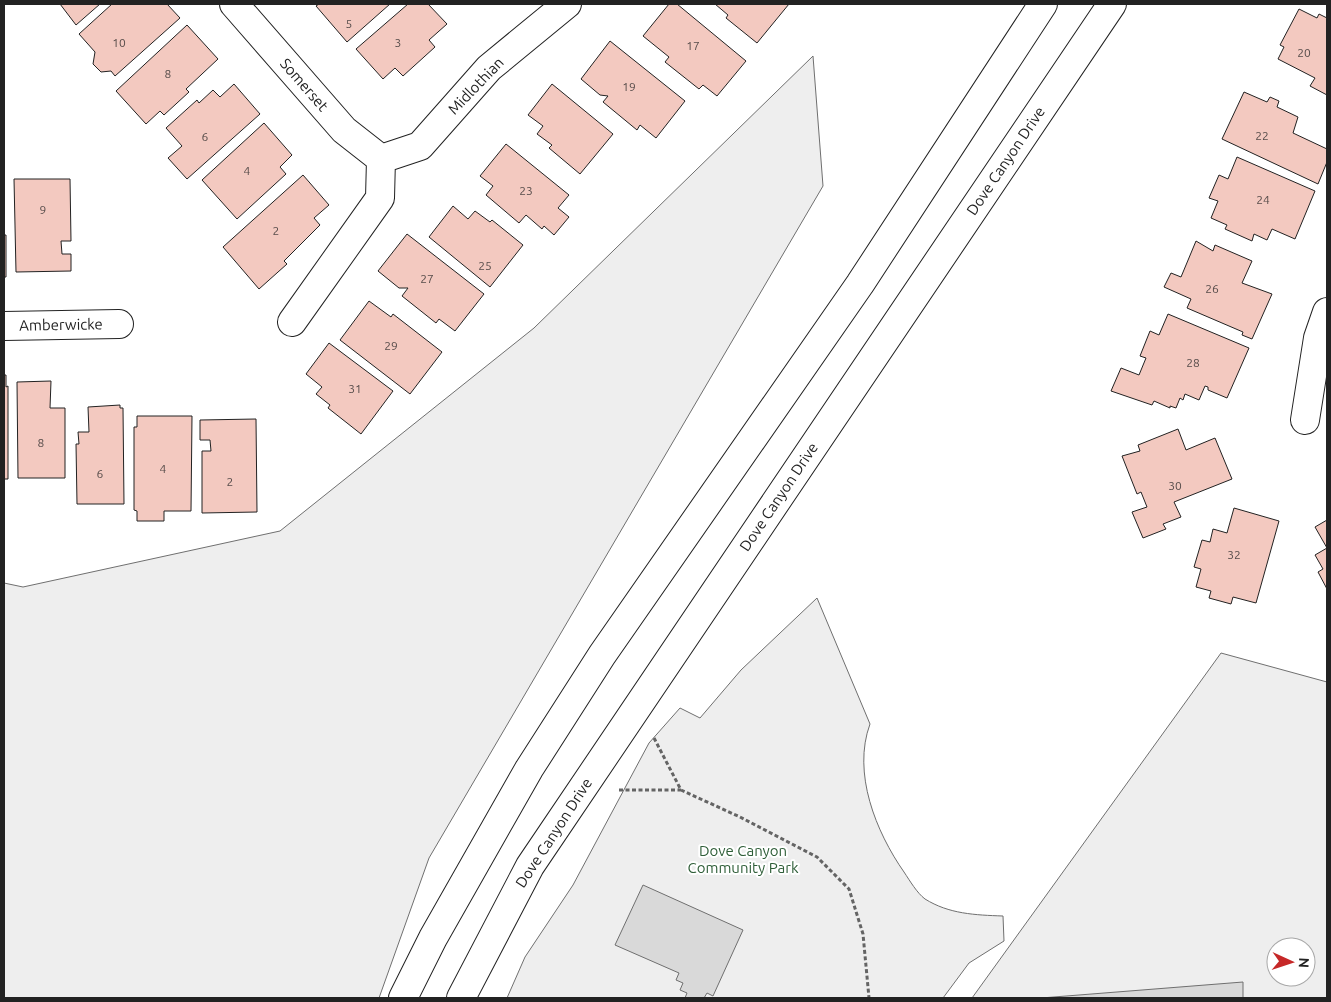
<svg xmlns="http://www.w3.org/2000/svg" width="1331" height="1002" viewBox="0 0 1331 1002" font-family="Ubuntu,sans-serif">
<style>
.green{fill:#eee;stroke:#6f6f6f;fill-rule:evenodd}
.water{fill:#d9d9d9;stroke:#6f6f6f}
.building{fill:#f3c9c0;stroke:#222}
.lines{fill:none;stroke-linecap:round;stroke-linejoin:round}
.minor-casing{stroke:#222;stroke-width:30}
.path{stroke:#646464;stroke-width:3;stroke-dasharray:4 2.5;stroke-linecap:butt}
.minor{stroke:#fff;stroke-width:28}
.labels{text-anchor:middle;stroke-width:4;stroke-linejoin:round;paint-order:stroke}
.number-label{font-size:12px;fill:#564c4a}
.street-label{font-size:15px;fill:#222;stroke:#fff}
.park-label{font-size:15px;fill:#2f5e38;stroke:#fff}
</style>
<rect width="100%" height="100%" fill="#fff"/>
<path class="green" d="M 813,56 L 823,186 L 429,858 L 379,998 L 4,998 L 4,583 L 23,587 L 280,531 L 534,328 Z
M 817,598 L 870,724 C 852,773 876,832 904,872 C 910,881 917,893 925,899 C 949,914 975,915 1003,916 L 1004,941 L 969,963 L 943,998 L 507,998 L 525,957 L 573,885 L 649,743 L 680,708 L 700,718 L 741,670 Z
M 1221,653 L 1327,682 L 1327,998 L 972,998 ZM 1276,947 L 1306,947 L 1306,977 L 1276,977 Z"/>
<path class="water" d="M 643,885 L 743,930 L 713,996 L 707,993 L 704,998 L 685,998 L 687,993 L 680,990 L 683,983 L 676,980 L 679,973 L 615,945 Z
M 1243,982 L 1243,998 L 1040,998 L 1041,998 Z"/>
<path class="building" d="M 60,4 L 100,4 L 76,25 Z
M 112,4 L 167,4 L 180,18 L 115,76 L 111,71 L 101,72 L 93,64 L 95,52 L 79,34 Z
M 319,4 L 390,4 L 347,42 L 316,6 Z
M 408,4 L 428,4 L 447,24 L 429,40 L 435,47 L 403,76 L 395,68 L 383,79 L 356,49 Z
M 669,4 L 677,4 L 746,61 L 717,96 L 703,85 L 699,89 L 665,62 L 669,57 L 643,36 Z
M 715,4 L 789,4 L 757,43 L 726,18 L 728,15 Z
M 1299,9 L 1317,18 L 1319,14 L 1327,18 L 1327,95 L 1310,86 L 1315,78 L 1278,59 L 1284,47 L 1280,45 Z
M 187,25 L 218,59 L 186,89 L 189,92 L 164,115 L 160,111 L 146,124 L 116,91 Z
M 610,41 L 685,101 L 656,138 L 640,125 L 637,130 L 603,102 L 608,96 L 600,95 L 581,79 Z
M 234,84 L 260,114 L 187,179 L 168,158 L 182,146 L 166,128 L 197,100 L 199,103 L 213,90 L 220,97 Z
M 552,84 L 613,134 L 580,174 L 549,148 L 552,145 L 537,134 L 543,126 L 528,115 Z
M 1244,92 L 1267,102 L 1270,97 L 1279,101 L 1277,107 L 1298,117 L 1293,133 L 1327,149 L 1327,162 L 1318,184 L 1222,139 Z
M 264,123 L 292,155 L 280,167 L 286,174 L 237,219 L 202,180 Z
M 506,144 L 569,195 L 558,208 L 569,217 L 554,235 L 544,226 L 542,229 L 526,215 L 519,223 L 486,195 L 493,186 L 480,176 Z
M 1237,157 L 1315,191 L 1295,239 L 1272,229 L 1267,240 L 1254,234 L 1252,241 L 1225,229 L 1227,225 L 1211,218 L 1218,201 L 1209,198 L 1219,175 L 1228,179 Z
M 303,175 L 329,205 L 314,218 L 320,225 L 284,261 L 287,264 L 259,289 L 223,247 Z
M 14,179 L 70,179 L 71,241 L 61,241 L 62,254 L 71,254 L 71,271 L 16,272 Z
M 453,206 L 468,219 L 475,211 L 490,222 L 492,220 L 523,245 L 490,287 L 429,237 Z
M 407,234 L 484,294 L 455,331 L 439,319 L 436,323 L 402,296 L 408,288 L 399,288 L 378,271 Z
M 4,235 L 6,235 L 6,277 L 4,277 Z
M 1196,241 L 1213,251 L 1215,245 L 1252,261 L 1242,283 L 1272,294 L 1252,339 L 1242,335 L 1243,332 L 1187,308 L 1191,299 L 1164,287 L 1171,273 L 1181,277 Z
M 369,301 L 391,317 L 393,314 L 442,352 L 410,394 L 340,340 Z
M 1168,314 L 1249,348 L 1227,398 L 1208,390 L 1208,387 L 1205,386 L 1199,400 L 1185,394 L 1183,400 L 1180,398 L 1176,408 L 1170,406 L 1170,408 L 1154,401 L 1152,405 L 1111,391 L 1121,368 L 1139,375 L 1146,358 L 1140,356 L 1150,331 L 1159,335 Z
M 329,343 L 393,391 L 361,434 L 328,408 L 330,405 L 316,394 L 322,387 L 306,374 Z
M 4,375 L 6,375 L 6,387 L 8,386 L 8,479 L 4,479 Z
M 51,381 L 50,408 L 65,408 L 65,478 L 18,478 L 17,382 Z
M 120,405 L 120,408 L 123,408 L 124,504 L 77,504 L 76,444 L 79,444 L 78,432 L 89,432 L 88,407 Z
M 137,416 L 192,416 L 191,511 L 164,511 L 164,521 L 137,521 L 137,511 L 134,510 L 134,427 L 137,427 Z
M 256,419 L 257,512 L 202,513 L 202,451 L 211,451 L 210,440 L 200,440 L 200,420 Z
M 1178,429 L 1186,450 L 1215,438 L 1232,479 L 1174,502 L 1181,517 L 1163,524 L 1166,529 L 1143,538 L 1132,512 L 1147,507 L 1141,492 L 1137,494 L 1122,456 L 1140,451 L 1138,445 Z
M 1234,508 L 1279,521 L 1256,603 L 1233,597 L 1231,604 L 1209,598 L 1211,591 L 1196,587 L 1201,569 L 1194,567 L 1202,540 L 1210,542 L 1213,529 L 1227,533 Z
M 1327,520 L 1327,548 L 1315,527 Z
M 1327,548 L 1327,589 L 1318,572 L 1323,569 L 1315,555 Z"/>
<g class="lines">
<defs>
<path id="minor" d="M 234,4 L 344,130 L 381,159
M 381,159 L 420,146 L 489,68 L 567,4
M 292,322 L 380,198 L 381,159
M 4,326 L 119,324
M 1305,420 L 1318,338 L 1327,312
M 403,998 L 433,938 L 529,769 L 602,655 L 860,284 L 1043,4
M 461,998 L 530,866 L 1112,4"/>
</defs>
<use href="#minor" class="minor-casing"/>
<path class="path" d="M 654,738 L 681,790 L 740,817 L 817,857 L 849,889 L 863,934 L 869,998
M 619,790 L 681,790"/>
<use href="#minor" class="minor"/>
</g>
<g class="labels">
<g class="number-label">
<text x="349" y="28">5</text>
<text x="119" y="47">10</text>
<text x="398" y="47">3</text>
<text x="693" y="50">17</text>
<text x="1304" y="57">20</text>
<text x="168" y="78">8</text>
<text x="629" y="91">19</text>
<text x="1262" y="140">22</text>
<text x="205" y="141">6</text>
<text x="247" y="175">4</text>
<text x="526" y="195">23</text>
<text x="1263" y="204">24</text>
<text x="43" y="214">9</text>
<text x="276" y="235">2</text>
<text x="485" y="270">25</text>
<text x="427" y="283">27</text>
<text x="1212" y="293">26</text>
<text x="391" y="350">29</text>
<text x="1193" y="367">28</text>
<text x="355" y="393">31</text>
<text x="41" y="447">8</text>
<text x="163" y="473">4</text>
<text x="100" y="478">6</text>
<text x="230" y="486">2</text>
<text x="1175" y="490">30</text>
<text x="1234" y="559">32</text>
</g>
<g class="street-label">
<text transform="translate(304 85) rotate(49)" y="5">Somerset</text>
<text transform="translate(476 86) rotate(-46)" y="5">Midlothian</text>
<text transform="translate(1006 161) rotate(-56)" y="5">Dove Canyon Drive</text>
<text transform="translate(61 325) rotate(-1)" y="5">Amberwicke</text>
<text transform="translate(779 497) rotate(-56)" y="5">Dove Canyon Drive</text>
<text transform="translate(554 833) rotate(-57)" y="5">Dove Canyon Drive</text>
</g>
<g class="park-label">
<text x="743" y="856">Dove Canyon<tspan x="743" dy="17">Community Park</tspan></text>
</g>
</g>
<rect width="1331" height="1002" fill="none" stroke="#222222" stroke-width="10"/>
<g transform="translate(1291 962) rotate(93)"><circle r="24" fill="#ffffff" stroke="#a7a7a7"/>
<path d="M0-4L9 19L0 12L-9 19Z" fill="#c62828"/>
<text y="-8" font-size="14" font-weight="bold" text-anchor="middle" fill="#222222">N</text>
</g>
</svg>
